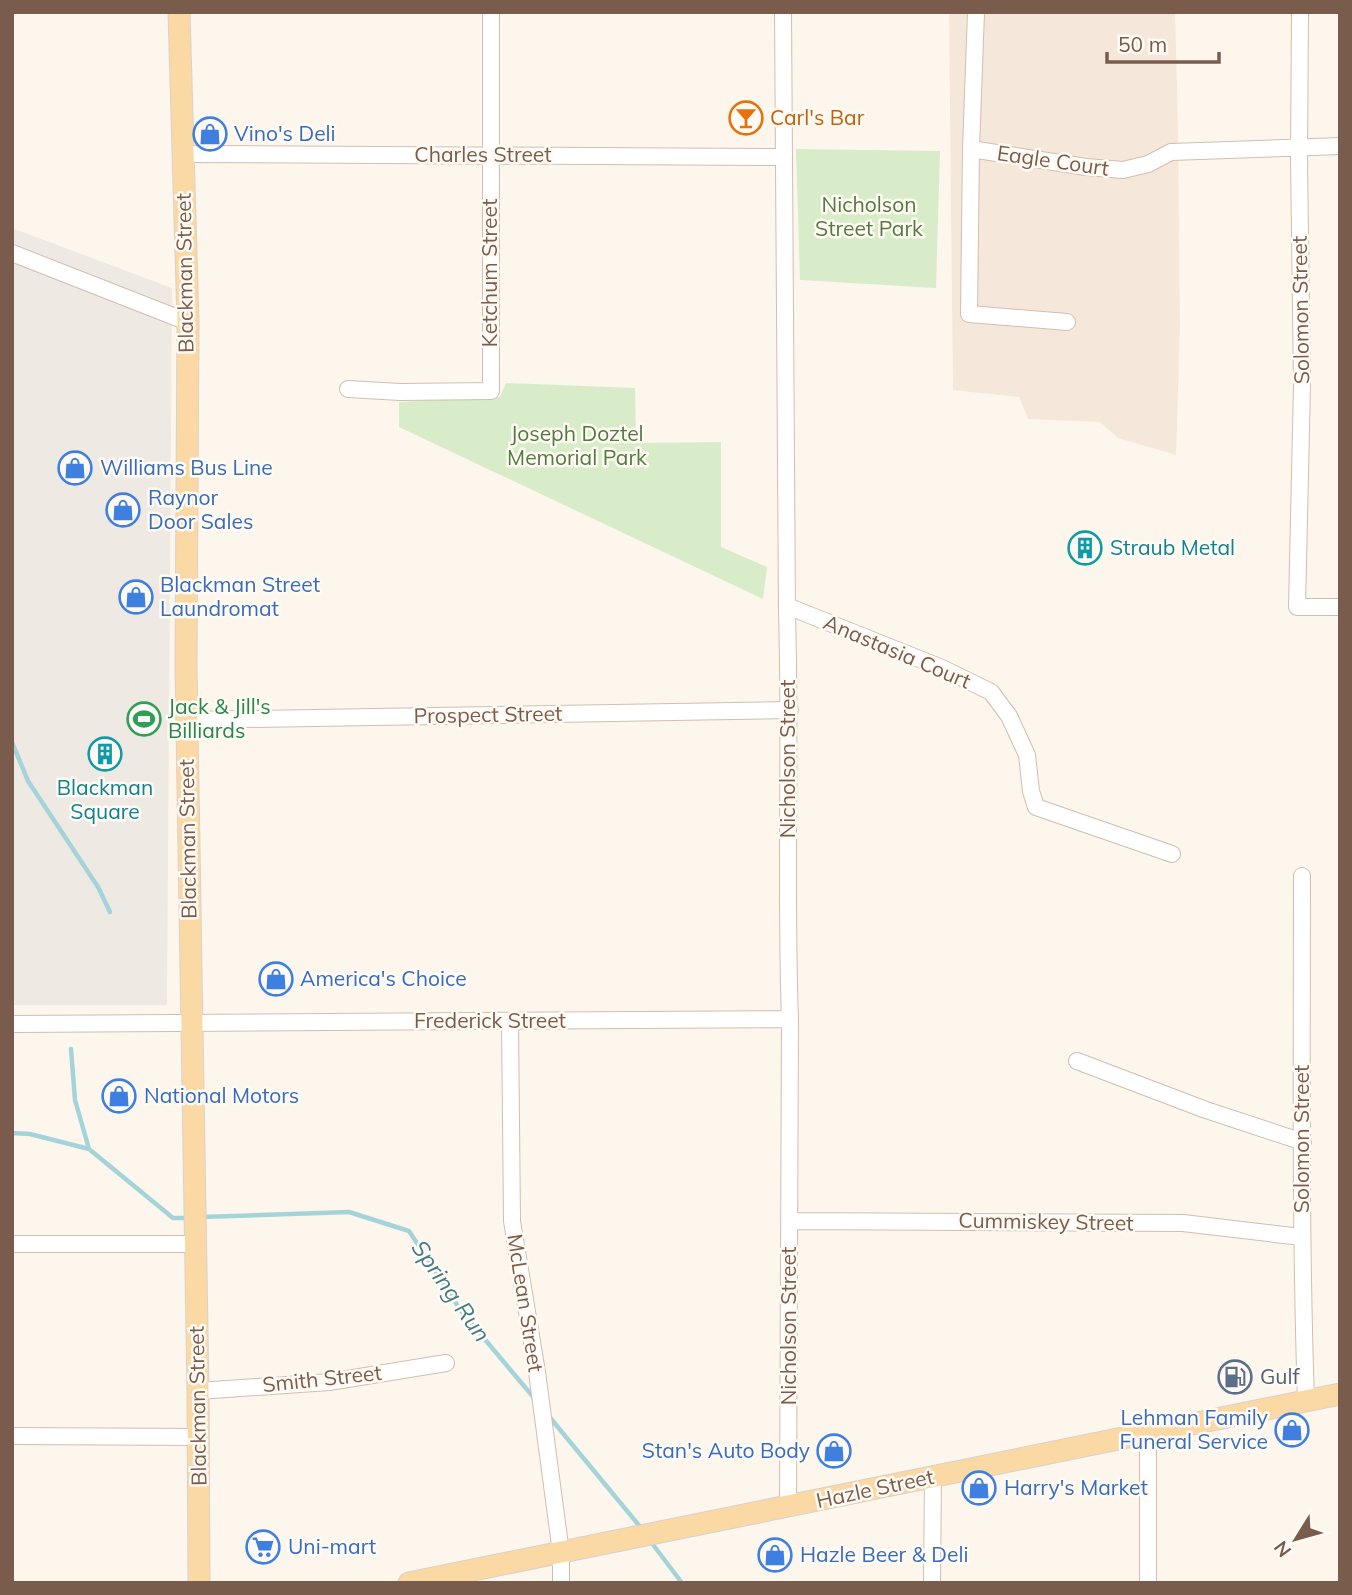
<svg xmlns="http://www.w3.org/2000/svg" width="1352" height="1595" viewBox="0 0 1352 1595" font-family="Mulish,sans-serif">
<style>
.residential{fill:#f5e8da}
.industrial{fill:#efe9e4}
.green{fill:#d8ecc9}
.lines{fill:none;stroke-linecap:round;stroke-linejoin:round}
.stream{stroke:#a5d3da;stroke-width:4.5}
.minor-casing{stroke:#d1beb0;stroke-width:18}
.major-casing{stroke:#dad1cd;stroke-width:23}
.minor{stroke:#fff;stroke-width:16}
.major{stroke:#fbd9a5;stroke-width:21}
.labels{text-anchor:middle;stroke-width:5;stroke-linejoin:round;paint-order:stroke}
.food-label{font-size:21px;fill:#c56008;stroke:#fffaf3;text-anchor:start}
.shop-label{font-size:21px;fill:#366cbe;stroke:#fffaf3;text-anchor:start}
.street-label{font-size:21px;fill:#7a5c4d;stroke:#fffaf3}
.park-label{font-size:21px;fill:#537a41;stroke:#fffaf3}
.culture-label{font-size:21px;fill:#0d838f;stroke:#fffaf3;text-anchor:start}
.leisure-label{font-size:21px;fill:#27864d;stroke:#fffaf3;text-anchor:start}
.service-label{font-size:21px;fill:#4e5e75;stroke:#fffaf3;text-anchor:start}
.water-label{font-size:23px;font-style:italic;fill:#437c86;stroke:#fffaf3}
</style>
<rect width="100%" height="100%" fill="#fdf6ec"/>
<path class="residential" d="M 949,12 L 1175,12 L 1178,129 L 1180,327 L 1176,455 L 1118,438 L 1100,422 L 1028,419 L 1019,397 L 953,390 Z"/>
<path class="industrial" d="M 12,228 L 172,288 L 167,1005 L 12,1005 Z"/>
<path class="green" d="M 796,149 L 940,151 L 936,288 L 800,280 Z
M 506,383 L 635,388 L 636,443 L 721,442 L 721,547 L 767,567 L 763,599 L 399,427 L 399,402 L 500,397 Z"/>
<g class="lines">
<path class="stream" d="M 12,742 L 28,781 L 98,887 L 110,912
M 71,1049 L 75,1100 L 89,1149
M 12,1133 L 30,1134 L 89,1149 L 173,1218 L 189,1218
M 201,1217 L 349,1212 L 409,1231 L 461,1311 L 535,1399
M 547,1414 L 642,1529
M 651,1542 L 682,1583"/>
<defs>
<path id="minor" d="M 783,12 L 787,613 C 791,749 785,884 790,1019 L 788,1507
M 976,12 L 971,149 L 969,314 L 1067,322
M 1300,12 L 1299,159 L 1302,385 L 1297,607 L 1340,607
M 971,149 L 1086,167 L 1123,170 L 1148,164 L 1171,152 L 1340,146
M 183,154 L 784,157
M 12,253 L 188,322
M 348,389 L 400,392 L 491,391 L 491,12
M 787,606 L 942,668 L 991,692 L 1009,716 L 1027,755 L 1031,791 L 1036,807 L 1172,854
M 187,720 L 790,710
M 1302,876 C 1302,1051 1300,1226 1306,1401
M 510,1021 L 512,1221 L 537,1372 L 561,1553 L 561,1583
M 12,1024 L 790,1019
M 1077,1061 L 1206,1110 L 1303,1142
M 790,1221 L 1183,1223 L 1301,1237
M 12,1244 L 196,1244
M 198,1391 L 329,1382 L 446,1363
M 1148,1431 L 1148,1583
M 12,1436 L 198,1437
M 932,1583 L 933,1477"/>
<path id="major" d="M 179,12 L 188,322 L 186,667 L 198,1391 L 199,1583
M 409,1583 L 1340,1394"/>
</defs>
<use href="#minor" class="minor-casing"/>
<use href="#major" class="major-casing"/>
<use href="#minor" class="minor"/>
<use href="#major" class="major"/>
</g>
<defs>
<symbol id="bar-ring" viewBox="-11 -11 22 22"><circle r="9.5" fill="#fffaf3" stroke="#e8710a" stroke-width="1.5"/><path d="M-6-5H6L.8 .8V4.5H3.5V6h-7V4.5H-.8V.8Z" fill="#e8710a"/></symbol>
<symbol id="shop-ring" viewBox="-11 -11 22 22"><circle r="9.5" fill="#fffaf3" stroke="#3f7fe0" stroke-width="1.5"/><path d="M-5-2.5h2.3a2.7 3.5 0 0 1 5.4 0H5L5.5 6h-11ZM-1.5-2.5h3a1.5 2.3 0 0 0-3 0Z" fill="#3f7fe0"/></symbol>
<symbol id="building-ring" viewBox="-11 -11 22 22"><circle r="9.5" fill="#fffaf3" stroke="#0f9aa8" stroke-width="1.5"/><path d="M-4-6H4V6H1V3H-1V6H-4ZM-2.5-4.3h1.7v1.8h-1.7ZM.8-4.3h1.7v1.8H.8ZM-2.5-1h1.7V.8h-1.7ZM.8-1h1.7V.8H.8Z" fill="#0f9aa8"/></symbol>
<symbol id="stadium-ring" viewBox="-11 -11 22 22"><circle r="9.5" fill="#fffaf3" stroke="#2e9e5b" stroke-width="1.5"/><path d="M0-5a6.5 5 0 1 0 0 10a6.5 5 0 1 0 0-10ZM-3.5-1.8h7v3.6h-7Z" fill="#2e9e5b"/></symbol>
<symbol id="fuel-ring" viewBox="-11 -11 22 22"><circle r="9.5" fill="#fffaf3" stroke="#5c6f8a" stroke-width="1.5"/><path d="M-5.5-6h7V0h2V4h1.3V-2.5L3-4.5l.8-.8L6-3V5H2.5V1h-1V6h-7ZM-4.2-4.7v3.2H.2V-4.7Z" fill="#5c6f8a"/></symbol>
<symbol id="supermarket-ring" viewBox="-11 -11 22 22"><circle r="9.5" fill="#fffaf3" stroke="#3f7fe0" stroke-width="1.5"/><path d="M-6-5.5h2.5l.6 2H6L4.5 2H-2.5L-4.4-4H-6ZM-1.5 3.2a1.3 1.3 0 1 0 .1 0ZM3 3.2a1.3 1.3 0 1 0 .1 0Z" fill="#3f7fe0"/></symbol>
</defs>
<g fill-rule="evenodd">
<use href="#bar-ring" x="727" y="99" width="38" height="38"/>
<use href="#shop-ring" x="191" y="115" width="38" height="38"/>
<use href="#shop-ring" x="56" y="449" width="38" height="38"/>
<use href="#shop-ring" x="104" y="491" width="38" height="38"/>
<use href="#building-ring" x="1066" y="529" width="38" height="38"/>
<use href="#shop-ring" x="117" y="578" width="38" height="38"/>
<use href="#stadium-ring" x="125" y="700" width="38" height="38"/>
<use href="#building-ring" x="86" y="735" width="38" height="38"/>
<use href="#shop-ring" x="257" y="960" width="38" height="38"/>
<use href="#shop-ring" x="100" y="1077" width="38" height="38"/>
<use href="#fuel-ring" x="1216" y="1358" width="38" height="38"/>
<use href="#shop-ring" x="1273" y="1411" width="38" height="38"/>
<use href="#shop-ring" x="815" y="1432" width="38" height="38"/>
<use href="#shop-ring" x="960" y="1469" width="38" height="38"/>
<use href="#supermarket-ring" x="244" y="1528" width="38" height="38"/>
<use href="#shop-ring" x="756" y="1536" width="38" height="38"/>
</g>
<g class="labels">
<g class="food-label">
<text x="770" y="125">Carl's Bar</text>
</g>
<g class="shop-label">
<text x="234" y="141">Vino's Deli</text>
<text x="100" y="475">Williams Bus Line</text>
<text x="148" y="505">Raynor<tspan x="148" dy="24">Door Sales</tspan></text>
<text x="160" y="592">Blackman Street<tspan x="160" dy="24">Laundromat</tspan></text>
<text x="300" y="986">America's Choice</text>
<text x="144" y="1103">National Motors</text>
<text x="1268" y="1425" text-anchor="end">Lehman Family<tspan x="1268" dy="24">Funeral Service</tspan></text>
<text x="810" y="1458" text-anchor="end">Stan's Auto Body</text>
<text x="1004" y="1495">Harry's Market</text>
<text x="288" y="1554">Uni-mart</text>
<text x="800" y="1562">Hazle Beer &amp; Deli</text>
</g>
<g class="street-label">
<text x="483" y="162">Charles Street</text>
<text transform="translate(1053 161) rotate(8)" y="7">Eagle Court</text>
<text transform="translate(185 273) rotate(-91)" y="7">Blackman Street</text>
<text transform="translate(490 273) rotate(-90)" y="7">Ketchum Street</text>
<text transform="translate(1301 310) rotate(-91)" y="7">Solomon Street</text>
<text transform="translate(897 652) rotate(23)" y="7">Anastasia Court</text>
<text transform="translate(488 715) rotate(-1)" y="7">Prospect Street</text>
<text transform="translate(788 759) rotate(-90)" y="7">Nicholson Street</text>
<text transform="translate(188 839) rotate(-91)" y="7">Blackman Street</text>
<text x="490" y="1028">Frederick Street</text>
<text transform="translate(1302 1139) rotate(-90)" y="7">Solomon Street</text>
<text transform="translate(1046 1222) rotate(1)" y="7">Cummiskey Street</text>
<text transform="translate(525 1303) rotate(81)" y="7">McLean Street</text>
<text transform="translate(789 1326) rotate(-90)" y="7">Nicholson Street</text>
<text transform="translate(322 1379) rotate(-6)" y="7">Smith Street</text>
<text transform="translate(198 1406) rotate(-91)" y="7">Blackman Street</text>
<text transform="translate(875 1489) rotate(-12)" y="7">Hazle Street</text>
</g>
<g class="park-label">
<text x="869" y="212">Nicholson<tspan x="869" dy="24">Street Park</tspan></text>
<text x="577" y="441">Joseph Doztel<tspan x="577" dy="24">Memorial Park</tspan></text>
</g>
<g class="culture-label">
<text x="1110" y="555">Straub Metal</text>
<text x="105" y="795" text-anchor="middle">Blackman<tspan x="105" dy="24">Square</tspan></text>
</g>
<g class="leisure-label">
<text x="168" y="714">Jack &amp; Jill's<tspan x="168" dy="24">Billiards</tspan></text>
</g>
<g class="service-label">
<text x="1260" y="1384">Gulf</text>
</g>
<g class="water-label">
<text transform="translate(451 1291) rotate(55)" y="8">Spring Run</text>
</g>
</g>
<rect width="1352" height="1595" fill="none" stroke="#7a5c4d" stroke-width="28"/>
<g transform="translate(1296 1539) rotate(233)" stroke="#fffaf3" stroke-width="5" paint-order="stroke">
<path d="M0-5L12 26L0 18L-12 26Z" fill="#7a5c4d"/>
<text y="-10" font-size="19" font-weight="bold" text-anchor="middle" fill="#7a5c4d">N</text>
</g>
<path d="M1107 52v10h112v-10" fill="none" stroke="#7a5c4d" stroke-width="3.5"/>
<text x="1118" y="52" font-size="21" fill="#7a5c4d" stroke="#fffaf3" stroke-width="5" paint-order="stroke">50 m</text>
</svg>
